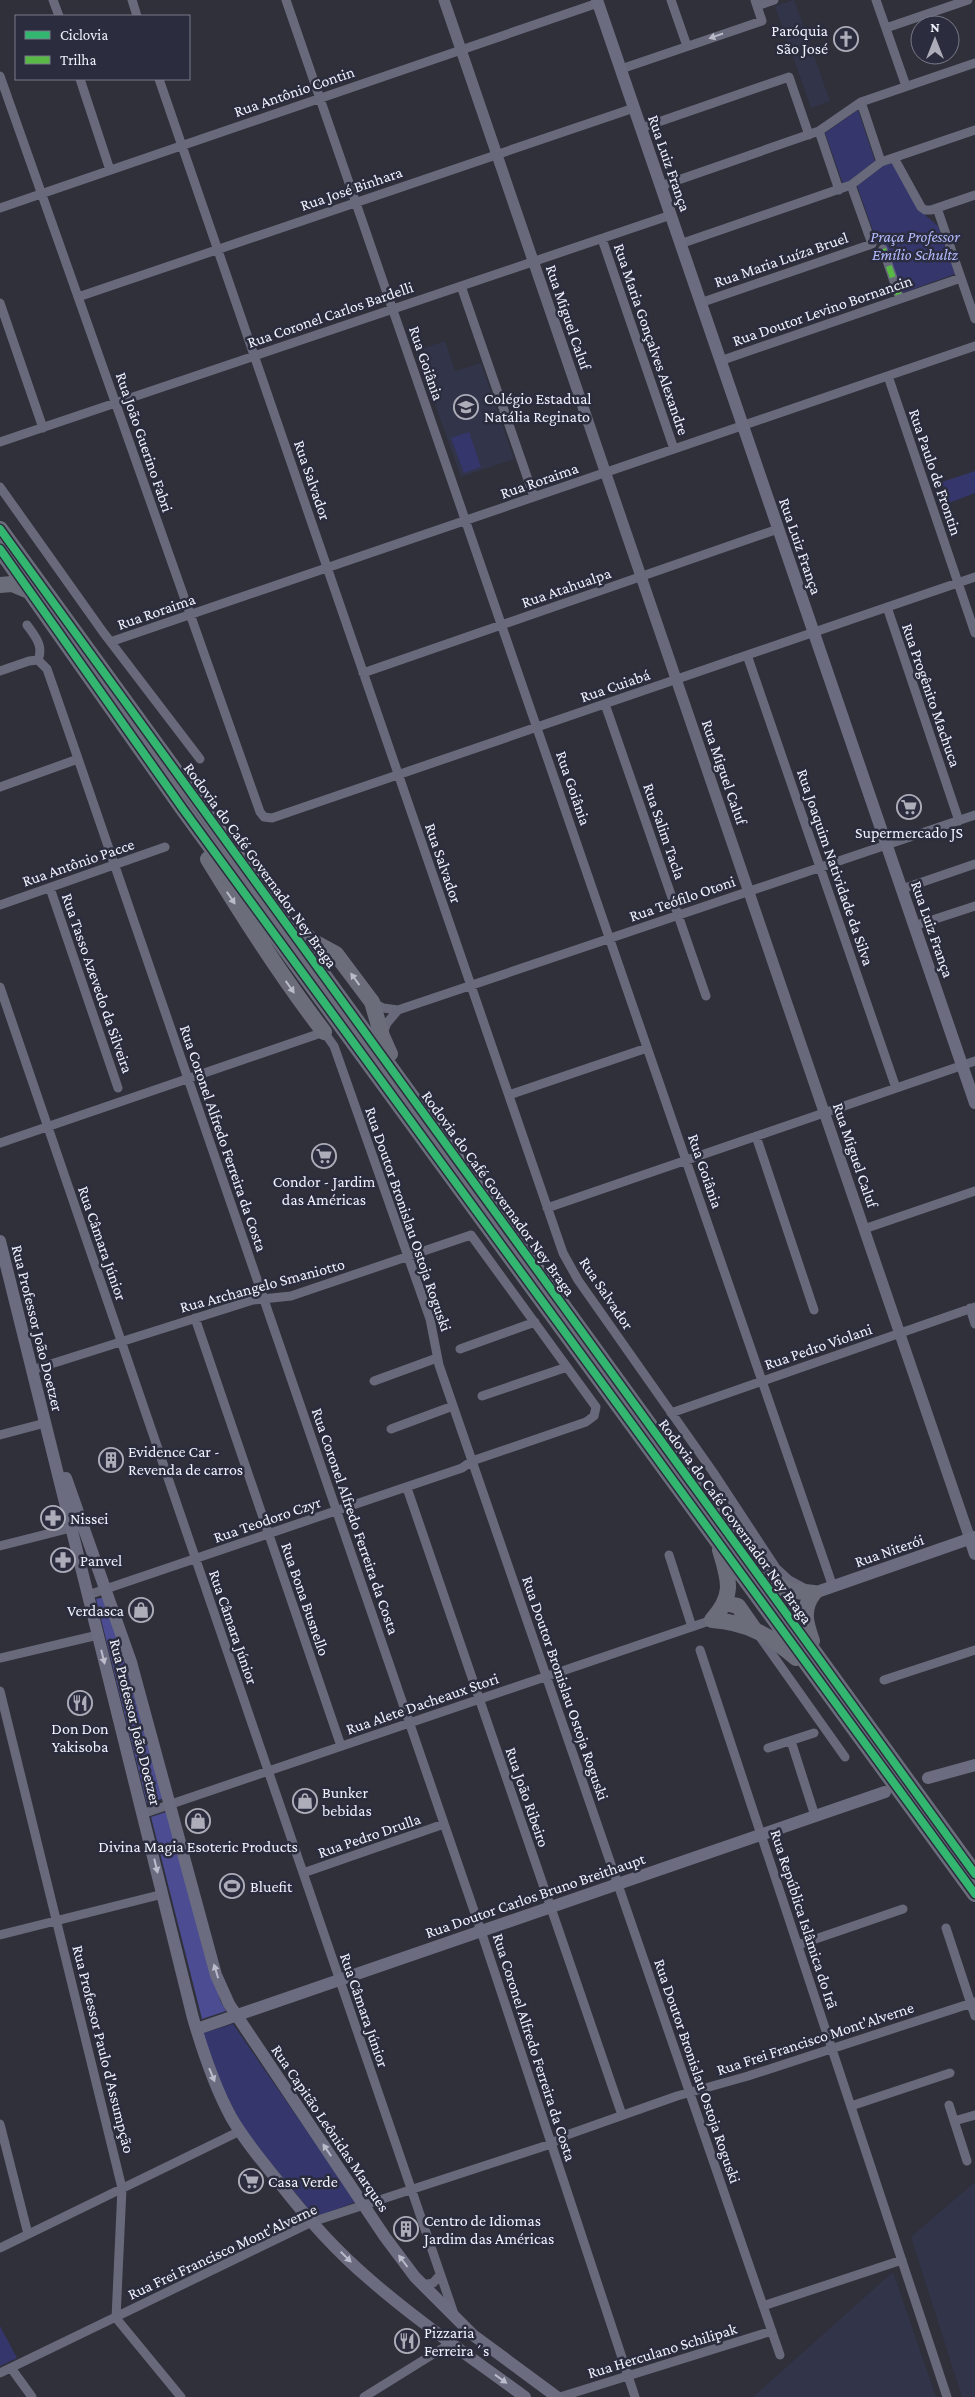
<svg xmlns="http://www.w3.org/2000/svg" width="975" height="2397" viewBox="0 0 975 2397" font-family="'Crimson Pro',serif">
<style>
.built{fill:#32344a}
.green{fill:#35366c}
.forest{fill:#4b4c92}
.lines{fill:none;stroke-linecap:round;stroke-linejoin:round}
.minor{stroke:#686a7b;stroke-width:9}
.tertiary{stroke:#686a7b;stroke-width:11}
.secondary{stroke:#6b6c7f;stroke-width:12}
.motorway{stroke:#6b6d7b;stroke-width:16}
.quiet{stroke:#58b947;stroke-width:6;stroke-dasharray:12 6;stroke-linecap:butt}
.cycleway-casing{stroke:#2b2d3e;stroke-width:11}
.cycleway{stroke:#33b770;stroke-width:8}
.oneway{fill:#b9bbc9}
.oneway2{fill:#babcc9}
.oneway3{fill:#babccb}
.labels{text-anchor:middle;stroke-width:5;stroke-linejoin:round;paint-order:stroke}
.poi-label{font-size:16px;fill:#eff1fd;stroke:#2b2d3e;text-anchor:start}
.street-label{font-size:16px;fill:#eff1fd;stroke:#2b2d3e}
.park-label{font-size:16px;font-style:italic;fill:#b5bcfe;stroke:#2b2d3e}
</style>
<rect width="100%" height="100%" fill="#2f303a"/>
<path class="built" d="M 794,0 L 830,101 L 811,108 L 775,6 Z
M 445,341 L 455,371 L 481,363 L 514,459 L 461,477 L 416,351 Z
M 975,2182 L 975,2397 L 962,2397 L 911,2237 Z
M 893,2272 L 936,2397 L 753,2397 Z"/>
<path class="green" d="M 858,110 L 875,161 L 849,181 L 843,184 L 825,133 Z
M 892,163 L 918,209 L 938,226 L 955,274 L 902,293 L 884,246 L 877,242 L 857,186 L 883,166 Z
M 469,432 L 481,467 L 464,473 L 451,438 Z
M 975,471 L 975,493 L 949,503 L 942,482 Z
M 233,2024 L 356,2202 L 315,2217 L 245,2131 L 222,2087 L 203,2033 Z
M 0,2326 L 17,2358 L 0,2366 Z"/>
<path class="forest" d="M 105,1597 L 164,1798 L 147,1804 L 96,1599 Z
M 166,1812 L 220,2000 L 226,2011 L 202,2019 L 151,1817 Z"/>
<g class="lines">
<path class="minor" d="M 53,0 L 59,16
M 132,0 L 137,16
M 286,0 L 833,1587
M 671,0 L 687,46
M 876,0 L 906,86
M 757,6 L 774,0
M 886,28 L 968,0
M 621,69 L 762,21 L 755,0
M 0,76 L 260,812 L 264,817 L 272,818 L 975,577
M 80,79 L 110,170
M 159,79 L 563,1253 L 578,1280 L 713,1472 L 776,1568 L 789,1580 L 804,1588
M 861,102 L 881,162
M 641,128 L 789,77 L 809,135
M 819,131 L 839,190
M 894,158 L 921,207 L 925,210 L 931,210 L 975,195
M 661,186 L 819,131 L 861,102 L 975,63
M 0,208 L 598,3
M 937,208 L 975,319
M 602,239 L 674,449
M 680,244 L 851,185 L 881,162 L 975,130
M 883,249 L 900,299
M 461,286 L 534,497
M 78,297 L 634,108
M 0,303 L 43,428
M 700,303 L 872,244 L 851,185
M 720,361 L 961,278
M 888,376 L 975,633
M 0,442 L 671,215
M 0,487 L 103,632 L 200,759
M 887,607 L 959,821
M 27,625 C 35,636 44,646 38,660
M 113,641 L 975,346
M 747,655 L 896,1088
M 38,660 L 47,669 L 74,747 L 481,1931 L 635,2397
M 0,671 L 29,661 L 38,660
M 363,673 L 778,529
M 605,704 L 706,996
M 0,787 L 78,759
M 50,888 L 118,1088
M 902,889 L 975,864
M 0,905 L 165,847
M 914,926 L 975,906
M 0,987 L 454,2314
M 372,1002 L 383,1008 L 398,1010 L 975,815
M 382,1035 L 387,1023 L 398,1010
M 509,1095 L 647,1048
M 756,1136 L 814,1310
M 0,1143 L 324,1032 L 334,1046 L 430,1319 L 439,1365 L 780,2355
M 547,1208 L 975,1061
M 864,1229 L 975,1191
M 970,1308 L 975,1324
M 195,1318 L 341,1746
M 460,1349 L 535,1322
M 32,1370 L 253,1300 L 291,1296 L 471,1235 L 596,1407 L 594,1416 L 586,1422 L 472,1461 L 462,1468 L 88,1595
M 374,1381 L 437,1358
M 482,1396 L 567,1367
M 671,1413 L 975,1307
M 391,1429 L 453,1406
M 0,1435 L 45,1423
M 407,1488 L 622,2115
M 0,1546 L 71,1528
M 669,1555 L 692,1627
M 760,1637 L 845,1757
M 700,1650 L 947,2397
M 0,1658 L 98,1635
M 884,1680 L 975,1650
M 0,1691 L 122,2188 L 116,2318 L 181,2397
M 791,1741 L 815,1816
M 768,1748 L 814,1733
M 142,1814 L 712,1620
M 303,1873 L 444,1824
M 946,1928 L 975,2016
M 0,1935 L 163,1894
M 798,1945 L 903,1909
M 949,2105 L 967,2161
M 851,2106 L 950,2073
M 954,2121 L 975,2115
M 0,2124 L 28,2234
M 0,2248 L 240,2131
M 422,2285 L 433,2283 L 440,2275
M 763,2306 L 902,2260
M 11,2368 L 32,2397
M 0,2373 L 312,2222 L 551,2144 L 564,2136 L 677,2096 L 748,2076 L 975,2002
M 364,2397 L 451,2343
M 560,2397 L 772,2331"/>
<path class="tertiary" d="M 444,0 L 970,1539"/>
<path class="secondary" d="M 597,0 L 975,1103
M 0,1241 L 193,2018 C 203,2052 214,2086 231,2117 C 244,2140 261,2160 278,2181 C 305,2216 334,2249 368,2278 C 417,2321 472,2358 525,2397
M 66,1478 L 131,1662 L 216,1975 L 229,2004 L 385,2237 L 415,2277 L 473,2335 L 557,2397
M 970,1539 L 975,1554
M 814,1593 L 975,1537
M 928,1778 L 975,1765
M 197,2029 L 885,1792"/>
<path class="motorway" d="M 0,529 L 975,1874
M 0,549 L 183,809 L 975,1894
M 0,585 L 12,584 L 31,592
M 208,859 C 244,918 281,976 324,1032
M 298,927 L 312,941 L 336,954 L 372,1002 L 382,1036 L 390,1054
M 764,1575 L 786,1590 L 814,1593
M 725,1603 L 738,1606 L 754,1629
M 712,1620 C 746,1622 771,1636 796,1658
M 712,1620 C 735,1595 729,1580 720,1550
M 812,1641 C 806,1624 801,1609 814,1593"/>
<path class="quiet" d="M 883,249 L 900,299"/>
<defs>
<path id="cycleway" d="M 0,529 L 975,1874
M 0,549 L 183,809 L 975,1894"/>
</defs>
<use href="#cycleway" class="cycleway-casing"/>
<use href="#cycleway" class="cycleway"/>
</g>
<defs><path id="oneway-solid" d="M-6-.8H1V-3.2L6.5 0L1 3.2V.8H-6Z" transform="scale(1.25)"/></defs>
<use class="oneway" href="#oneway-solid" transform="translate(716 36) rotate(161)"/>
<g class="oneway2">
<use href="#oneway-solid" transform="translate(231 898) rotate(56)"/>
<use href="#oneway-solid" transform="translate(355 979) rotate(-126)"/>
<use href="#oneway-solid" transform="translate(290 987) rotate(55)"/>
</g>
<g class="oneway3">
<use href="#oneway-solid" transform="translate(103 1657) rotate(76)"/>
<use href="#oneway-solid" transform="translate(156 1866) rotate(76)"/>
<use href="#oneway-solid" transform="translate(216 1971) rotate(-107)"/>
<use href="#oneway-solid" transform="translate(212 2075) rotate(68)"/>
<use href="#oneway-solid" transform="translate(327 2150) rotate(-124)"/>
<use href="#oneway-solid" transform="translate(346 2257) rotate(45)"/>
<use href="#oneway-solid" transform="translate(403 2261) rotate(-127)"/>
<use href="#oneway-solid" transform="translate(501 2379) rotate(36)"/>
</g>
<defs>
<symbol id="church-ring" viewBox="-11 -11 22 22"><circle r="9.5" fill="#2b2d3e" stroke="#acadb9" stroke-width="1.5"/><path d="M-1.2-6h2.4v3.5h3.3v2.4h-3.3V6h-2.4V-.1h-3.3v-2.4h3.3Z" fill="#acadb9"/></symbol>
<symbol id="school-ring" viewBox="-11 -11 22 22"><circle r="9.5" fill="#2b2d3e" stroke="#acadb9" stroke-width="1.5"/><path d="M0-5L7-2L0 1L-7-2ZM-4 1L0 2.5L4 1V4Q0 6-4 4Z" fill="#acadb9"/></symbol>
<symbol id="supermarket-ring" viewBox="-11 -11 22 22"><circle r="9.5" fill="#2b2d3e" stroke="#acadb9" stroke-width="1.5"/><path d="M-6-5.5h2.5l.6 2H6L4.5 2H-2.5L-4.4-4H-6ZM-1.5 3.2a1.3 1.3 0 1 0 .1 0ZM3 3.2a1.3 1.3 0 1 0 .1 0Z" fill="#acadb9"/></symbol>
<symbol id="building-ring" viewBox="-11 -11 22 22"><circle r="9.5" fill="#2b2d3e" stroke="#acadb9" stroke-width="1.5"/><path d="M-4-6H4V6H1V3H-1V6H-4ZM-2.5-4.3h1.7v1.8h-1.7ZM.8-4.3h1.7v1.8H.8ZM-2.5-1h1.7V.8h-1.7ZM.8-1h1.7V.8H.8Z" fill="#acadb9"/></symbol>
<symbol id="pharmacy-ring" viewBox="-11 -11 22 22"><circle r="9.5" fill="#2b2d3e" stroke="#acadb9" stroke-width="1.5"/><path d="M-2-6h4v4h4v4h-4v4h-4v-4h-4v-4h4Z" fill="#acadb9"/></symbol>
<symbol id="shop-ring" viewBox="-11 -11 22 22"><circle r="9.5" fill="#2b2d3e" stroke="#acadb9" stroke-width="1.5"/><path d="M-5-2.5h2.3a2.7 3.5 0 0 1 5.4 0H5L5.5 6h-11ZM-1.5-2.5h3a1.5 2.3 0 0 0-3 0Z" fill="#acadb9"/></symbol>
<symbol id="restaurant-ring" viewBox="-11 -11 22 22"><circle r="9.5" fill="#2b2d3e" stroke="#acadb9" stroke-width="1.5"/><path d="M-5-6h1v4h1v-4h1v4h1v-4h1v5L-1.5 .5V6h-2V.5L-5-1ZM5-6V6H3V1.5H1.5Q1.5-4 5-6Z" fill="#acadb9"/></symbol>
<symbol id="stadium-ring" viewBox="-11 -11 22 22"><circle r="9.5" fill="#2b2d3e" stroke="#acadb9" stroke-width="1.5"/><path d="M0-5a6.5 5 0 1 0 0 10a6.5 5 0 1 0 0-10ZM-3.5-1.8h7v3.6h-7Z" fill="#acadb9"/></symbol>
</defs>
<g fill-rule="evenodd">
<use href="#church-ring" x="832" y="25" width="28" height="28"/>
<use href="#school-ring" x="452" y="393" width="28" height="28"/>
<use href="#supermarket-ring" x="895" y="793" width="28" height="28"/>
<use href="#supermarket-ring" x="310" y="1142" width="28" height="28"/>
<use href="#building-ring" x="97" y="1446" width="28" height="28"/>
<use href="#pharmacy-ring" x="39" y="1504" width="28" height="28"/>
<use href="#pharmacy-ring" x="49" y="1546" width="28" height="28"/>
<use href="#shop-ring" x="127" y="1596" width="28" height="28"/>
<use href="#restaurant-ring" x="66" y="1689" width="28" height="28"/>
<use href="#shop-ring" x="291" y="1787" width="28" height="28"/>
<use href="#shop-ring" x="184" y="1807" width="28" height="28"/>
<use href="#stadium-ring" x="218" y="1872" width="28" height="28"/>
<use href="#supermarket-ring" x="237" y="2167" width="28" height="28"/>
<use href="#building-ring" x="392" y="2215" width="28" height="28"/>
<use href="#restaurant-ring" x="393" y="2327" width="28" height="28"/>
</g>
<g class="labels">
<g class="poi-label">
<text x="828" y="36" text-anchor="end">Paróquia<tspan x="828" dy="18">São José</tspan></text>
<text x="484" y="404">Colégio Estadual<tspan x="484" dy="18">Natália Reginato</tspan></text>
<text x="909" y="838" text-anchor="middle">Supermercado JS</text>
<text x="324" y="1187" text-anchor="middle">Condor - Jardim<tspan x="324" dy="18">das Américas</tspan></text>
<text x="128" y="1457">Evidence Car -<tspan x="128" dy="18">Revenda de carros</tspan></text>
<text x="70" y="1524">Nissei</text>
<text x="80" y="1566">Panvel</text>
<text x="124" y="1616" text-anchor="end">Verdasca</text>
<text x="80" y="1734" text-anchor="middle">Don Don<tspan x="80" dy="18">Yakisoba</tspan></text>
<text x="322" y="1798">Bunker<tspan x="322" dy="18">bebidas</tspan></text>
<text x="198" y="1852" text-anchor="middle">Divina Magia Esoteric Products</text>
<text x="250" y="1892">Bluefit</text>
<text x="268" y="2187">Casa Verde</text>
<text x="424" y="2226">Centro de Idiomas<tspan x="424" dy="18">Jardim das Américas</tspan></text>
<text x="424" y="2338">Pizzaria<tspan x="424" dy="18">Ferreira´s</tspan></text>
</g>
<g class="street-label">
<text transform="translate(294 91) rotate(-19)" y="6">Rua Antônio Contin</text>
<text transform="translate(670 163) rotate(71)" y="6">Rua Luiz França</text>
<text transform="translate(351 188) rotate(-19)" y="6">Rua José Binhara</text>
<text transform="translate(781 259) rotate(-19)" y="6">Rua Maria Luíza Bruel</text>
<text transform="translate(822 310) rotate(-19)" y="6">Rua Doutor Levino Bornancin</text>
<text transform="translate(330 314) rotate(-19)" y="6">Rua Coronel Carlos Bardelli</text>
<text transform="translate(569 317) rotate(71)" y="6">Rua Miguel Caluf</text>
<text transform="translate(652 339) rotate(71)" y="6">Rua Maria Gonçalves Alexandre</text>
<text transform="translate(427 363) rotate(71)" y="6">Rua Goiânia</text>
<text transform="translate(145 442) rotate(71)" y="6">Rua João Guerino Fabri</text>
<text transform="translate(936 472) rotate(71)" y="6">Rua Paulo de Frontin</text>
<text transform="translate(313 480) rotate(71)" y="6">Rua Salvador</text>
<text transform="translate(539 480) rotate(-19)" y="6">Rua Roraima</text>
<text transform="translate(801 546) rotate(71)" y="6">Rua Luiz França</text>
<text transform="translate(566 587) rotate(-19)" y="6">Rua Atahualpa</text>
<text transform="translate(156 611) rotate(-19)" y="6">Rua Roraima</text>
<text transform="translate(615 685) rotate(-19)" y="6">Rua Cuiabá</text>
<text transform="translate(932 695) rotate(71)" y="6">Rua Progênito Machuca</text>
<text transform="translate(725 772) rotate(71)" y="6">Rua Miguel Caluf</text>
<text transform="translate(574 788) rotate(71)" y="6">Rua Goiânia</text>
<text transform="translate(665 831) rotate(71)" y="6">Rua Salim Tacla</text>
<text transform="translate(78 862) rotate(-19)" y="6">Rua Antônio Pacce</text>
<text transform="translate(444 863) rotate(71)" y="6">Rua Salvador</text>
<text transform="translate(261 865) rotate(54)" y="6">Rodovia do Café Governador Ney Braga</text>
<text transform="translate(836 867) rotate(71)" y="6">Rua Joaquim Natividade da Silva</text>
<text transform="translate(682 898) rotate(-19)" y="6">Rua Teófilo Otoni</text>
<text transform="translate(933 929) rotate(71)" y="6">Rua Luiz França</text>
<text transform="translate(98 983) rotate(71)" y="6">Rua Tasso Azevedo da Silveira</text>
<text transform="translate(224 1138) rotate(71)" y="6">Rua Coronel Alfredo Ferreira da Costa</text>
<text transform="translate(856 1155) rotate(71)" y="6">Rua Miguel Caluf</text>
<text transform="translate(706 1171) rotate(71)" y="6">Rua Goiânia</text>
<text transform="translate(499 1193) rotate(54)" y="6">Rodovia do Café Governador Ney Braga</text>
<text transform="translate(409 1219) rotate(71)" y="6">Rua Doutor Bronislau Ostoja Roguski</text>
<text transform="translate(103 1243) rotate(71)" y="6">Rua Câmara Júnior</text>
<text transform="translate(262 1285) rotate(-15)" y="6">Rua Archangelo Smaniotto</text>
<text transform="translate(607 1293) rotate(56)" y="6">Rua Salvador</text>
<text transform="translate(38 1328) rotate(76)" y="6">Rua Professor João Doetzer</text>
<text transform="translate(818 1346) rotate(-19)" y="6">Rua Pedro Violani</text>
<text transform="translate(267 1519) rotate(-19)" y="6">Rua Teodoro Czyr</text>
<text transform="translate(356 1521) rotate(71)" y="6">Rua Coronel Alfredo Ferreira da Costa</text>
<text transform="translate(736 1521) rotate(54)" y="6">Rodovia do Café Governador Ney Braga</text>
<text transform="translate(889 1550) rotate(-19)" y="6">Rua Niterói</text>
<text transform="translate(306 1599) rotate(71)" y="6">Rua Bona Busnello</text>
<text transform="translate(234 1627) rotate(71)" y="6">Rua Câmara Júnior</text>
<text transform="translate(566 1688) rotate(71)" y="6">Rua Doutor Bronislau Ostoja Roguski</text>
<text transform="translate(422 1703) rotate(-19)" y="6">Rua Alete Dacheaux Stori</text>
<text transform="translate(136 1722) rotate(76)" y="6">Rua Professor João Doetzer</text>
<text transform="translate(528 1797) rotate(71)" y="6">Rua João Ribeiro</text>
<text transform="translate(369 1835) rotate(-19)" y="6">Rua Pedro Drulla</text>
<text transform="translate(535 1895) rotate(-19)" y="6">Rua Doutor Carlos Bruno Breithaupt</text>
<text transform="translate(805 1919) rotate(72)" y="6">Rua República Islâmica do Irã</text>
<text transform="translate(365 2010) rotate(71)" y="6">Rua Câmara Júnior</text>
<text transform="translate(815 2038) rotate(-18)" y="6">Rua Frei Francisco Mont'Alverne</text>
<text transform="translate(535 2047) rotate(72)" y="6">Rua Coronel Alfredo Ferreira da Costa</text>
<text transform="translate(104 2049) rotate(76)" y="6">Rua Professor Paulo d'Assumpção</text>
<text transform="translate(698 2071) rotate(71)" y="6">Rua Doutor Bronislau Ostoja Roguski</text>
<text transform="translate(331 2128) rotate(56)" y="6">Rua Capitão Leônidas Marques</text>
<text transform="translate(222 2251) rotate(-25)" y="6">Rua Frei Francisco Mont'Alverne</text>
<text transform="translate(662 2350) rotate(-17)" y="6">Rua Herculano Schilipak</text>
</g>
<g class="park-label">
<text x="915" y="242">Praça Professor<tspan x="915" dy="18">Emílio Schultz</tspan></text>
</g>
</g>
<rect x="15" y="15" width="175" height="65" fill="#2b2d3e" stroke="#797b8a"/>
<rect x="25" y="31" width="25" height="8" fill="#33b770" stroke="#797b8a"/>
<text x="60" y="40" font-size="15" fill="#eff1fd">Ciclovia</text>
<rect x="25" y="56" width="25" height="8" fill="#58b947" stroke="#797b8a"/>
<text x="60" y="65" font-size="15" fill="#eff1fd">Trilha</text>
<g transform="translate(935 40)"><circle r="24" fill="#2b2d3e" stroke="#797b8a"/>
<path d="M0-4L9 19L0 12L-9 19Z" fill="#acadb9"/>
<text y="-8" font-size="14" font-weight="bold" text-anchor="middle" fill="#eff1fd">N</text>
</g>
</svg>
